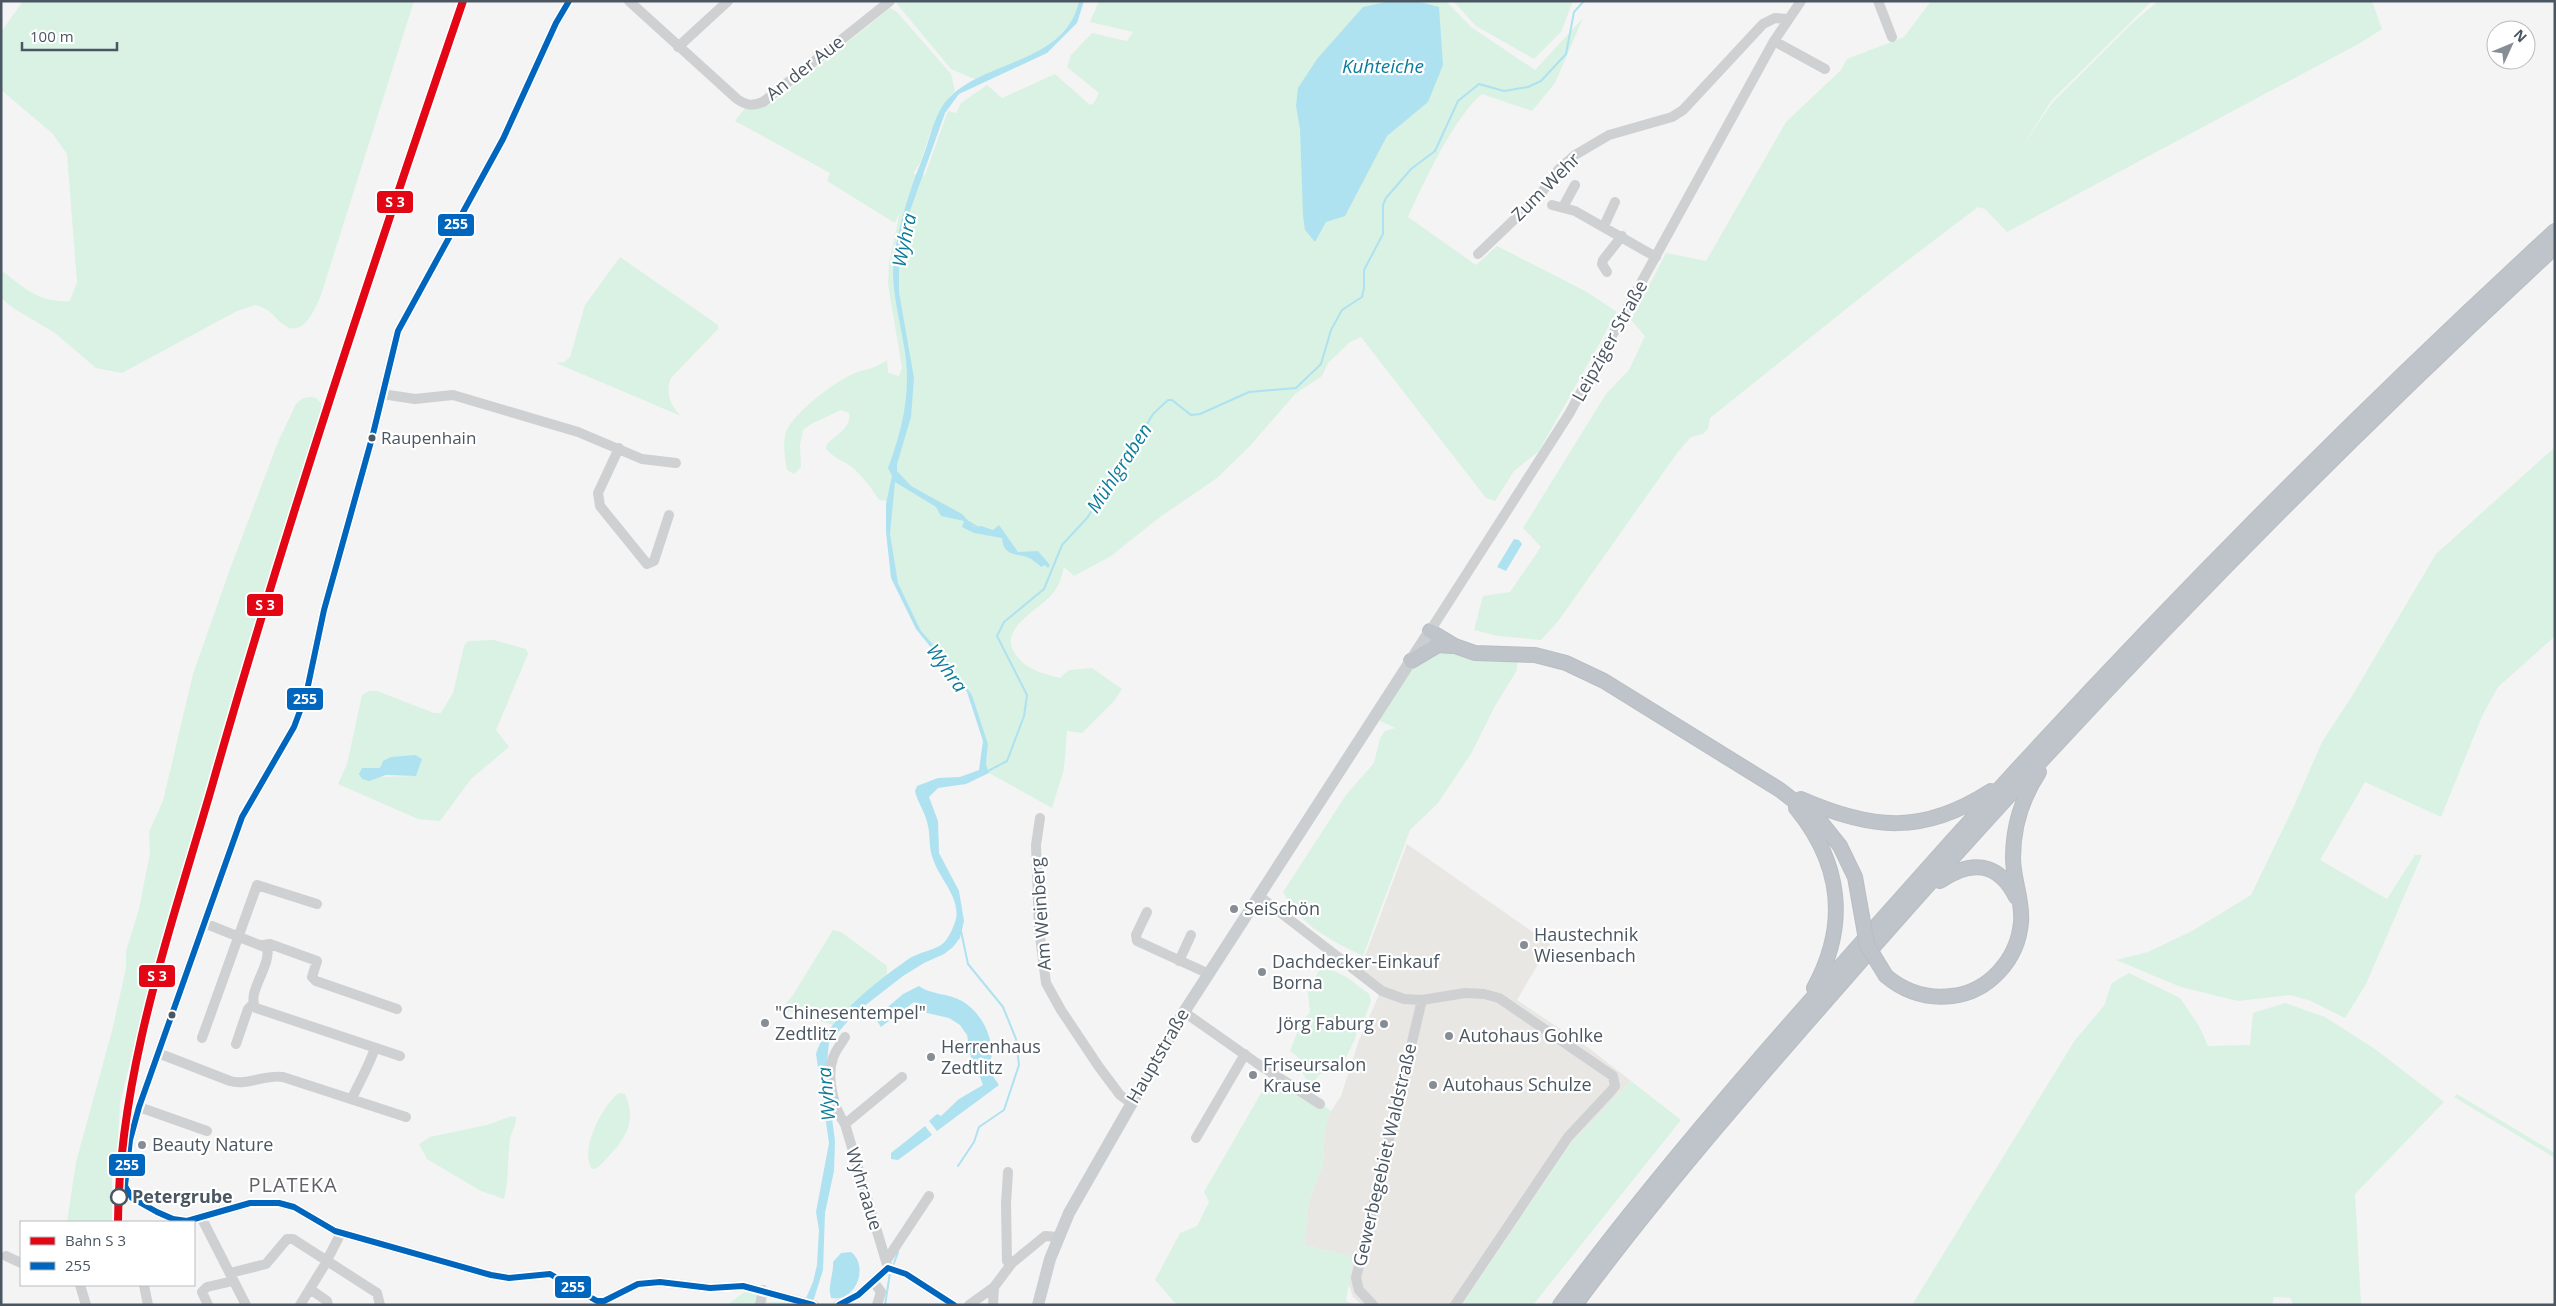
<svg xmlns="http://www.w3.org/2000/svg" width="2556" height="1306" viewBox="0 0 2556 1306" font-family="'Open Sans',sans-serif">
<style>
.commercial{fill:#e8e7e3}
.green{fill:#d9f2e3;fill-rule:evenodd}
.water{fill:#aee2f0}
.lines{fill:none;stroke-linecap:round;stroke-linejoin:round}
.stream{stroke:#aee2f0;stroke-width:2}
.highway-casing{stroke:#b9bec3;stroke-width:16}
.minor{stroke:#ced0d2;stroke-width:10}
.major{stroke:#caced1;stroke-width:12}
.highway{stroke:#bec4c9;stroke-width:14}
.highway-bridge-casing{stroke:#b9bec3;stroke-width:16;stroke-linecap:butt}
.highway-bridge{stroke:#bec4c9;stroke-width:14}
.bus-1-casing{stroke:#fff;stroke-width:10}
.bus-1{stroke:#0065bd;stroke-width:6}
.rail-1-casing{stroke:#fff;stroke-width:11}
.rail-1{stroke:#e30614;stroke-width:8}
.bus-dot{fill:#4a5661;stroke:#fff;stroke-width:2}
.poi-dot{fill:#868d94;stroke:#fff;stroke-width:2}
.stop-dot{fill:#fff;stroke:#4a5661;stroke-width:2.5}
.labels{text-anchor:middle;stroke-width:4.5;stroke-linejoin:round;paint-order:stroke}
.bus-label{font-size:17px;fill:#4a5661;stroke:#fff;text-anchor:start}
.street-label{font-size:18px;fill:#4a5661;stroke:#fff}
.poi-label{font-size:18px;fill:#4a5661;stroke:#fff;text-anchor:start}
.stop-label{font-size:18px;font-weight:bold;fill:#4a5661;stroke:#fff;text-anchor:start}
.water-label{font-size:19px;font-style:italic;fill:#0c7c9b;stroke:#fff}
.quarter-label{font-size:20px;letter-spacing:1px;fill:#5f6368;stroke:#fff}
.line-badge{stroke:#fff;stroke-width:2}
.badge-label{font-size:14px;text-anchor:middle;font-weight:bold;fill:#fff}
</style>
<rect width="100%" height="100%" fill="#f4f4f4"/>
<path class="commercial" d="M 1407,844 L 1550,944 L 1517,1000 L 1590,1049 L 1631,1081 L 1571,1143 L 1462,1305 L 1362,1305 L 1353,1297 L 1348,1282 L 1353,1257 L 1304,1245 L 1309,1200 L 1323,1164 L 1325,1127 L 1331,1111 L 1341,1096 L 1359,1040 L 1379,995 L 1358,966 L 1367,951 Z"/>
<path class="green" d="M 23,1 L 414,1 L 327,276 C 322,292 308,342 284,325 C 272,316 273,310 255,305 L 237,311 L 122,373 L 96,368 L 55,333 L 13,308 L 1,298 L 1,270 C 25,288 38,303 70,301 L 77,282 L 67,154 L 52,133 L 1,90 L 1,32 Z
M 898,1 L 1079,1 C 1071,39 1032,56 999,69 C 991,73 983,78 974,79 L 951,69 L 897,4 Z
M 1099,1 L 1446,1 L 1471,27 L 1535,70 L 1583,18 L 1555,83 L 1532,111 L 1482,94 C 1454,117 1424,182 1408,217 L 1476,265 L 1497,246 L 1587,292 L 1617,312 L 1539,451 L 1514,471 L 1495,501 L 1486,498 L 1361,337 L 1350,342 L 1328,363 L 1322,376 L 1295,394 L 1250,446 L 1217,478 L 1160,517 L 1111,556 L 1074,576 L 1064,567 C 1062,575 1060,583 1056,589 C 1045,608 998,626 1014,652 C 1025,670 1042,673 1060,678 L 1069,670 L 1092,668 L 1122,689 L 1114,701 L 1082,733 L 1067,731 L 1064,769 L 1052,808 L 989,773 L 986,764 L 988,744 L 972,695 L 948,661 L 921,631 L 898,583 L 890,538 L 891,501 L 879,500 C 872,488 858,470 846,463 C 837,459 833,456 826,449 L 827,444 C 836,435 852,427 849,413 L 841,410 L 811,424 L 803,430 L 800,445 L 801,467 L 794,474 L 787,470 C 785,460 783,447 785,436 C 788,416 837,380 855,373 C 867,369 877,368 887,360 L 888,373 L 899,376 L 902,368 L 888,284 L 889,263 L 900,212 L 895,223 L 827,181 L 830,173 L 735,121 L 745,108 L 772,100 L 774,102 L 890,8 L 897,12 L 951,74 L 955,91 L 950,96 L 930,133 L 921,161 L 913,174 L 925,175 L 948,111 L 956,113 L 961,103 L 987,85 L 1002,98 L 1055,74 L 1090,105 L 1094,103 L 1099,93 L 1067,67 L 1071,55 L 1092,33 L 1127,41 L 1133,32 L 1090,22 Z
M 1453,1 L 1573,1 L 1561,32 L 1534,59 L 1476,26 Z
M 1931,1 L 2152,1 L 2051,101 L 2022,147 L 2052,103 L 2129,26 L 2158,1 L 2372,1 L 2382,29 L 2362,42 L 2007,232 L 1985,209 L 1978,207 L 1891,273 L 1710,418 L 1708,429 L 1703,434 L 1691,437 L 1677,453 L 1559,620 L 1541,640 L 1498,636 L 1474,630 L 1483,596 L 1510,592 L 1541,547 L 1523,528 L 1606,394 L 1629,370 L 1645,336 L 1631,320 L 1666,253 L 1706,261 L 1786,122 L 1841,70 L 1847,59 L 1904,37 Z
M 620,257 L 718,325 L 718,329 L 671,378 C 665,392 670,405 681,416 L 556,363 L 564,362 L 570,357 L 585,305 Z
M 311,397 L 316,398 L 321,403 L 321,410 L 214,759 L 141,1018 L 120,1103 L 116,1177 L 112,1177 L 112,1222 L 67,1222 L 76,1162 L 112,1031 L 126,968 L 126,951 L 139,909 L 150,853 L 149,832 L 163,801 L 193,674 L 230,569 L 278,442 L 296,404 L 303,398 Z
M 2555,447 L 2555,636 L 2498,687 L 2483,714 L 2441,817 L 2365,782 L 2320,860 L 2387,899 L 2415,855 L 2422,855 L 2366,984 L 2345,1018 L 2311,1001 L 2291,995 L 2238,1001 L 2181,987 L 2116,960 L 2148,952 L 2192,931 L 2251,895 L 2294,806 L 2322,742 L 2352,696 L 2436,554 Z
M 494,640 L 526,649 L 528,654 L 496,730 L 509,747 L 471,779 L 440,821 L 418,819 L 338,784 L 347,764 L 362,695 L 369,691 L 377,691 L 434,713 L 441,713 L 453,693 L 464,646 L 468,641 ZM 362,768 L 381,768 L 416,776 L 376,777 Z
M 1449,650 C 1471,660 1493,659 1517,660 L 1517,670 L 1495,706 L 1472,752 L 1438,803 L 1410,830 L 1363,956 C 1332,941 1298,924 1283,892 L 1346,795 L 1374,763 L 1380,738 L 1385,731 L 1395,728 L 1380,721 L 1380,717 L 1410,671 L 1430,652 Z
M 833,930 L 841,932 L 887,966 L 887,977 L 838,1018 L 833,1025 L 786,1010 L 785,1005 L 793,995 Z
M 1324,966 L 1348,978 L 1369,994 L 1371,1001 L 1364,1020 L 1358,1025 L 1355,1039 L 1340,1070 L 1331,1065 L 1325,1073 L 1320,1074 L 1314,1082 L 1307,1081 L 1298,1064 L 1299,1058 L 1290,1051 L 1302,1020 L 1310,1013 L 1308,992 L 1318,972 Z
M 2129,973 L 2180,998 L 2199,1026 L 2208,1046 L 2250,1045 L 2253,1013 L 2285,1003 L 2325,1017 L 2375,1049 L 2444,1102 L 2355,1194 L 2361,1305 L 2293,1305 L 2291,1298 L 2274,1297 L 2272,1305 L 1912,1305 L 2075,1040 L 2104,1006 L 2112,983 Z
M 1271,1076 L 1316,1099 L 1331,1111 L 1325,1127 L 1323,1164 L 1309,1200 L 1304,1245 L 1353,1257 L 1346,1301 L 1356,1305 L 1177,1305 L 1155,1280 L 1180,1233 L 1197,1226 L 1209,1202 L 1204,1192 Z
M 1631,1081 L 1681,1120 L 1533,1305 L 1462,1305 L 1571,1143 Z
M 619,1093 L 625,1094 C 637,1121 626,1138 607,1158 C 603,1162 599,1169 592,1169 C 579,1151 602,1105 619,1093 Z
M 2457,1094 L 2555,1153 L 2555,1158 L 2454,1097 Z
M 511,1116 L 516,1117 C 517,1124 511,1132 510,1140 C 507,1159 509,1180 504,1199 L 481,1191 L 427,1159 L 419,1144 L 430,1137 L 487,1125 Z
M 747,1290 L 761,1295 L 768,1302 L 785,1302 L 789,1305 L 727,1305 Z"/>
<path class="water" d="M 1079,1 L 1084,1 L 1077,23 L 1047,53 L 959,94 L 945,113 L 910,211 L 899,265 L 899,292 L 914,378 L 911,417 L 897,464 L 897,471 L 911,486 L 962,514 L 974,527 L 981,526 L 993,530 L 999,525 L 1018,552 L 1038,551 L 1050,565 L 1048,568 L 1045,565 L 1041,567 C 1038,564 1034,561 1031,559 C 1019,552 1004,559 1002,538 L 974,533 L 962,527 L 964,521 L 941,516 L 936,507 L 895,482 L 890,534 L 898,583 L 921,631 L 948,661 L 972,695 L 988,744 L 986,764 L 989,773 L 966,784 L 938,788 L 929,797 L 938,821 L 939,853 L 959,891 L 964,921 L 960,938 L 953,947 L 944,954 L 924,963 L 903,976 L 854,1014 L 829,1043 L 826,1072 L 835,1141 L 834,1171 L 825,1213 L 823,1270 L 812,1305 L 803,1305 L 813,1282 L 817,1265 L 819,1230 L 816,1212 L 829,1143 L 816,1054 C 825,1021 881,978 910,958 C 920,952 934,950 941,945 C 948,941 954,926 956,919 C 960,897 939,878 933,859 C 928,847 931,834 927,822 C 925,812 916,799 915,791 L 917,786 L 938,778 L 960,777 L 979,770 L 983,741 L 967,692 L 916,629 L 891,578 L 886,532 L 886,504 L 892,476 L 888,468 C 903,428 912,389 904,346 C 900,322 894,299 893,275 C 893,243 909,191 921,162 C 928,145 931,128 939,112 C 966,59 1064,70 1079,1 Z
M 1390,1 L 1416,1 L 1439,7 L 1443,65 L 1428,102 L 1387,136 L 1345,216 L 1326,222 L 1315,242 L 1305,230 L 1303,215 L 1300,129 L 1296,106 L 1298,88 L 1317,59 L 1363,7 Z
M 1514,539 L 1519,540 L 1522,544 L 1506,571 L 1497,567 Z
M 415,755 L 422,759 L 416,776 L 386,775 L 369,781 L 362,779 L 359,774 L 362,768 L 380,768 L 383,761 L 391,757 Z
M 919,986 C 931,995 948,993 962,1001 C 980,1012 991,1032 992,1053 C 992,1058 989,1063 990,1068 C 991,1073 996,1081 999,1085 L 937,1131 L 929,1121 L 937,1114 L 941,1116 L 959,1099 L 983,1085 L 980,1077 L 973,1069 L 967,1035 L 960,1025 L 949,1018 L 927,1013 L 914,1002 L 881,1027 L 875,1018 L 903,994 Z
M 925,1126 L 932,1135 L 898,1160 L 891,1159 L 891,1153 Z
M 851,1252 C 870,1267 855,1303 831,1298 C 827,1286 834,1274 833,1262 L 841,1253 Z"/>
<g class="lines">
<path class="stream" d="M 969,522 L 977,527
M 988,771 L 1007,761 L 1024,716 L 1027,695 L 997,636 L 1004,622 L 1044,589 L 1062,545 L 1088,517 L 1118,464 L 1139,438 L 1153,414 L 1168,400 L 1172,400 L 1191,415 L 1200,414 L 1249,392 L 1296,388 L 1321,364 L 1331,330 L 1342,310 L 1362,297 L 1364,288 L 1364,270 L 1383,234 L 1383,205 L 1386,198 L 1411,169 L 1435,151 L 1458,101 L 1479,84 L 1504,91 L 1528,87 L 1541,81 L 1566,54 L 1574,12 L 1584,1
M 958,1166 L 974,1142 L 979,1127 L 1004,1110 L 1019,1065 L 1016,1039 L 1003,1007 L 968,964 L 961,931
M 893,1266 L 898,1252
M 885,1305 L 890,1273"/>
<defs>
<path id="highway" d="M 1430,631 L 1455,646 L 1475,653 L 1535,655 L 1566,663 L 1604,681 L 1780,790 L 1820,821 L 1840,846 L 1855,877 L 1860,905
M 1411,661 L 1438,645 L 1452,646
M 1801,799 C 1872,830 1923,835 1991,791
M 1796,808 C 1841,863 1849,924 1814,988
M 1940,881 C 1970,860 1998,861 2016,897
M 1886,976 C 1905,992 1927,999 1952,996 C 1989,992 2018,959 2021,922 C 2023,901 2013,879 2013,858 C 2013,828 2022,798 2039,772
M 1560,1305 C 1661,1169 1774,1041 1886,915 C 2097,676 2320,447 2555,231
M 1575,1305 C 1665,1183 1768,1067 1867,954 C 2084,707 2313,470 2555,247"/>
</defs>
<use href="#highway" class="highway-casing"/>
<path class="minor" d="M 569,1 L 556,23 L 503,139 L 398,331 L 372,438 L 324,610 L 306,695 L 294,727 L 242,817 L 139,1107 L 130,1140 L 125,1186 L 132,1198 L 157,1212 L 173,1219 L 187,1221 L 250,1203 L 279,1203 L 294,1207 L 335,1231 L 491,1275 L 509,1278 L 550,1274 L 597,1301 L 604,1301 L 638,1284 L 660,1282 L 710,1288 L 743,1286 L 814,1305
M 629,1 L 737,99 C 747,106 753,106 763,102 L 890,1
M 1878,1 L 1892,37
M 1774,41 L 1825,69
M 678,47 L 728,1
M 1552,205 L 1575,211 L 1656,257
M 1563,207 L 1575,185
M 1604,226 L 1615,202
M 1478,254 L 1539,196 L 1559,169 L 1575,155 L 1609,135 L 1672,117 L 1683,110 L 1763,24 L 1775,18 L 1788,19
M 1607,272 L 1602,264 L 1603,260 L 1622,236
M 382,394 L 415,399 L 453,395 L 578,432 L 642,459 L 676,463
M 619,448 L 598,493 L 600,506 L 647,564 L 654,561 L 669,515
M 1430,631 L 1569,414 L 1774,41 L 1801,1
M 1040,818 L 1036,845 L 1039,929 L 1046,983 L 1061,1010 L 1099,1067 L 1120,1095 L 1131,1103
M 1259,896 L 1382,991 L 1404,999 L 1422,1000 L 1465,993 L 1484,994 L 1499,998 L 1613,1076 L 1615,1086 L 1611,1091 L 1568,1137 L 1455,1305
M 1147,912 L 1136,935 L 1137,941 L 1207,973
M 204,923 L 267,948 C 272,965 245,994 256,1008 L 400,1056
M 263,945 L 270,944 L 317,961 L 312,977 L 316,981 L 397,1009
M 1179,961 L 1191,935
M 1184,1012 L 1258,1064 L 1320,1104
M 202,1038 L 257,885 L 317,904
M 236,1044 L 248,1009 L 253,1004
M 158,1053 L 230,1081 C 248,1086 265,1074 283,1077 L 406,1117
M 352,1098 C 360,1081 369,1066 375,1048
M 139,1107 L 207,1131
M 845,1124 C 834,1109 826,1077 833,1058 C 835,1051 841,1044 845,1037
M 1196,1138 L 1245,1054
M 1008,1172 L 1006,1204 L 1007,1261 L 1012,1263 L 1045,1236 L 1058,1237
M 201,1217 L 246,1305
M 6,1256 L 21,1263
M 886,1261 L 929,1196
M 888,1268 L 845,1124 L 902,1077
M 230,1273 L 266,1264 L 287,1239 L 293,1239 L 377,1293 L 380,1305
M 873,1281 L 881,1292 L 877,1305
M 80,1285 L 86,1305
M 144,1285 L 148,1305
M 310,1289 L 327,1301 L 328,1305
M 208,1305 L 202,1292 L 207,1287 L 233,1281
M 300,1305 L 324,1266 L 341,1233
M 760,1305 L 763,1290
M 838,1305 L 858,1295 L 888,1268 L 906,1274 L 954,1305
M 969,1305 L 994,1287 L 1012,1263
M 993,1305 L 994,1287
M 1373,1305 L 1359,1290 L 1356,1278 L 1422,1000"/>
<path class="major" d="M 1038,1305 L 1050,1259 L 1069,1213 L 1184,1012 L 1430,631"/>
<use href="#highway" class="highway"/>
<defs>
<path id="highway-bridge" d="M 1860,905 L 1867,945 L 1886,976"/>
</defs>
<use href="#highway-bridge" class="highway-bridge-casing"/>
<use href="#highway-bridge" class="highway-bridge"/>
<defs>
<path id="bus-1" d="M 569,1 L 556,23 L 503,139 L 398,331 L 372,438 L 324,610 L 306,695 L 294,727 L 242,817 L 139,1107 L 130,1140 L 125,1186 L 132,1198 L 157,1212 L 173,1219 L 187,1221 L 250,1203 L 279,1203 L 294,1207 L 335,1231 L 491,1275 L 509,1278 L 550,1274 L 597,1301 L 604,1301 L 638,1284 L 660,1282 L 710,1288 L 743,1286 L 813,1305
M 839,1305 L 858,1295 L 888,1268 L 906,1274 L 954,1305"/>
</defs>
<use href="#bus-1" class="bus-1-casing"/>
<use href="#bus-1" class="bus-1"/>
<defs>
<path id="rail-1" d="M 118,1222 C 119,1073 171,928 212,786 C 287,522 374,261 463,1"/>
</defs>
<use href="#rail-1" class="rail-1-casing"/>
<use href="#rail-1" class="rail-1"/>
</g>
<g class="bus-dot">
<circle cx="372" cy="438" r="4.5"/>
<circle cx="172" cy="1015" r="4.5"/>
</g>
<g class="poi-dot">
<circle cx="1234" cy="909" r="5"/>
<circle cx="1524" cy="945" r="5"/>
<circle cx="1262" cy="972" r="5"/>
<circle cx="765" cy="1023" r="5"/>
<circle cx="1384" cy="1024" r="5"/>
<circle cx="1449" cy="1036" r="5"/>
<circle cx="931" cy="1057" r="5"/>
<circle cx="1253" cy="1075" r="5"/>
<circle cx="1433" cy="1085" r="5"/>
<circle cx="142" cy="1145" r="5"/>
</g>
<circle class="stop-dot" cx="119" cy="1197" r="8"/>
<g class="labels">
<g class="bus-label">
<text x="381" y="444">Raupenhain</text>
</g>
<g class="street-label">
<text transform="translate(805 68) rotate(-38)" y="6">An der Aue</text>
<text transform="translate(1546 187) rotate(-45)" y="6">Zum Wehr</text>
<text transform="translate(1610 341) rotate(-61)" y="6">Leipziger Straße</text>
<text transform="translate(1041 914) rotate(-94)" y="6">Am Weinberg</text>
<text transform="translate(1158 1056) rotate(-60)" y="6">Hauptstraße</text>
<text transform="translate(1385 1155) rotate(-77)" y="6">Gewerbegebiet Waldstraße</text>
<text transform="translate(864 1189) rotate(73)" y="6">Wyhraaue</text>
</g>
<g class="poi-label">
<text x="1244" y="915">SeiSchön</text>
<text x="1534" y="941">Haustechnik<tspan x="1534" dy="21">Wiesenbach</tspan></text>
<text x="1272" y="968">Dachdecker-Einkauf<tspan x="1272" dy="21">Borna</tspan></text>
<text x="775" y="1019">"Chinesentempel"<tspan x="775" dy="21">Zedtlitz</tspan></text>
<text x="1374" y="1030" text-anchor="end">Jörg Faburg</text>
<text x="1459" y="1042">Autohaus Gohlke</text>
<text x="941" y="1053">Herrenhaus<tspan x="941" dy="21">Zedtlitz</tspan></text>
<text x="1263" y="1071">Friseursalon<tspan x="1263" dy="21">Krause</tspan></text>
<text x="1443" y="1091">Autohaus Schulze</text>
<text x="152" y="1151">Beauty Nature</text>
</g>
<g class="stop-label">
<text x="132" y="1203">Petergrube</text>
</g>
<g class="water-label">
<text x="1383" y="73">Kuhteiche</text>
<text transform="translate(904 240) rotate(-78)" y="7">Wyhra</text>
<text transform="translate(1119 468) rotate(-57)" y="7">Mühlgraben</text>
<text transform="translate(947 668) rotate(54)" y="7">Wyhra</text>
<text transform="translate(826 1094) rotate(-95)" y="7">Wyhra</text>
</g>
<g class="quarter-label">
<text x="293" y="1192">PLATEKA</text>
</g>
</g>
<g class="line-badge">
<rect x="376" y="190" width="38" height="24" rx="5" fill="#e30614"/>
<rect x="437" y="213" width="38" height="24" rx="5" fill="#0065bd"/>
<rect x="246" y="593" width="38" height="24" rx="5" fill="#e30614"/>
<rect x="286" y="687" width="38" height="24" rx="5" fill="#0065bd"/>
<rect x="138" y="964" width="38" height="24" rx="5" fill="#e30614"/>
<rect x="108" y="1153" width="38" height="24" rx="5" fill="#0065bd"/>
<rect x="554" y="1275" width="38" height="24" rx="5" fill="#0065bd"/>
</g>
<g class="badge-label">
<text x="395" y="207">S 3</text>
<text x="456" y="229">255</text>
<text x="265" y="610">S 3</text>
<text x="305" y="704">255</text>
<text x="157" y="981">S 3</text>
<text x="127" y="1170">255</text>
<text x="573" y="1292">255</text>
</g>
<rect width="2556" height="1306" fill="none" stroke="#4a5661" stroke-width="5"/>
<rect x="20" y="1221" width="175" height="65" fill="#ffffff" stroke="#b7bbc0"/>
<rect x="30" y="1237" width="25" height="8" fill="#e30614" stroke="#b7bbc0"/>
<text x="65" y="1246" font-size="15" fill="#4a5661">Bahn S 3</text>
<rect x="30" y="1262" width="25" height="8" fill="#0065bd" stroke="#b7bbc0"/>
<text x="65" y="1271" font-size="15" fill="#4a5661">255</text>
<g transform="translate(2511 45) rotate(46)"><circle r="24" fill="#ffffff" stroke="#b7bbc0"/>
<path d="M0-4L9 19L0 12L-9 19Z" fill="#868d94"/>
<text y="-8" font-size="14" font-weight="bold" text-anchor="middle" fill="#4a5661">N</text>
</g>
<path d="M22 42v8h95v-8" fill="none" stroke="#4a5661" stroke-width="2.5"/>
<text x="30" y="42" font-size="15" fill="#4a5661" stroke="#ffffff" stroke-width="4" paint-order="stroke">100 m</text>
</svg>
